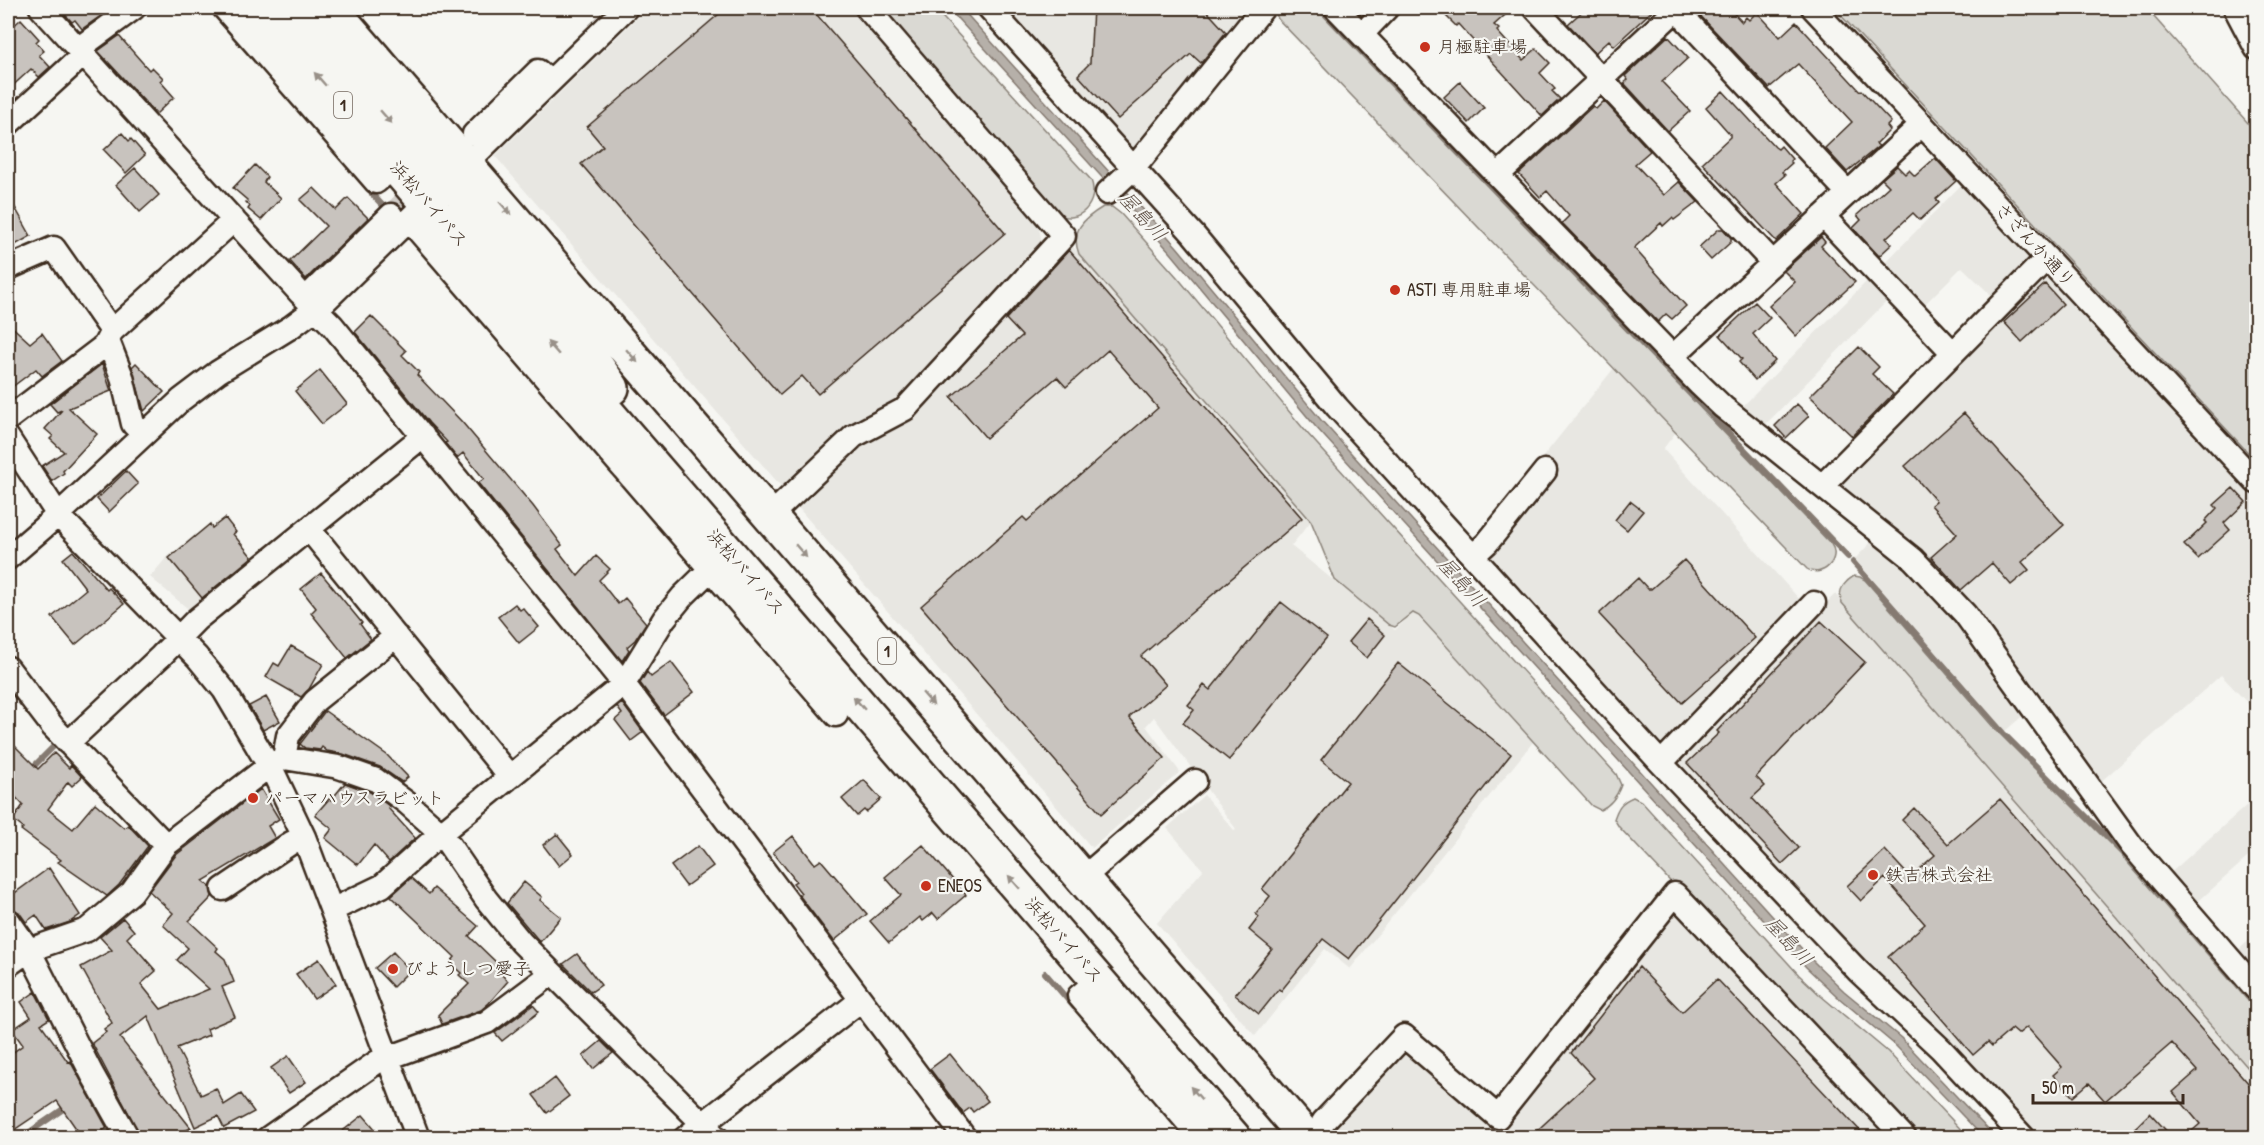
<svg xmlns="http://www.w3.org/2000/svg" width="2264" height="1145" viewBox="0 0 2264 1145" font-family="'Patrick Hand','Klee One',sans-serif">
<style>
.built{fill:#e8e7e2}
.green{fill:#dad9d3;stroke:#8a8278;stroke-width:1.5}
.water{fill:#b6b0a9;stroke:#857a71;stroke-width:1.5}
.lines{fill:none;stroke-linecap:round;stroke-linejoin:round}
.stream{stroke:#857a71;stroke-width:6}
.building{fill:#c8c3be;stroke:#3b2a1e;stroke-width:1.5}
.minor-tunnel{stroke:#d1cdc8;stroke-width:22;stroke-dasharray:22 11;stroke-linecap:butt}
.minor-casing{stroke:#3b2a1e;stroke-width:27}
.highway-casing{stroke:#3b2a1e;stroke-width:38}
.minor{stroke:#f6f6f2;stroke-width:22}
.highway{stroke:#f6f6f2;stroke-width:33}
.oneway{fill:#989088}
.poi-dot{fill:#c8321e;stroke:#f6f6f2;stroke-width:2}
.labels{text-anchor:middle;stroke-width:4.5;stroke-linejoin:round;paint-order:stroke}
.shield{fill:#f6f6f2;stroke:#73675e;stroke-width:1.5}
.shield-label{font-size:16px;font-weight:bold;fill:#3b2a1e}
.poi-label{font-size:18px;fill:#3b2a1e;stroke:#f6f6f2;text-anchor:start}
.street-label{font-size:18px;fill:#3b2a1e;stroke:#f6f6f2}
.water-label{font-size:20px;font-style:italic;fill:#605248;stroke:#f6f6f2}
</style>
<rect width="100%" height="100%" fill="#f6f6f2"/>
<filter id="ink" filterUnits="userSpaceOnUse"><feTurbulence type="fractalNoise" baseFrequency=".0167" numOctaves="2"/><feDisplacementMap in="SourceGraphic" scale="12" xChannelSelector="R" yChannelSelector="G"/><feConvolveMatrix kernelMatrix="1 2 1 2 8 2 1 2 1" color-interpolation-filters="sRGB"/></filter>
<g filter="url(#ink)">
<path class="built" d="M 647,8 L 856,8 L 1037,218 L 1043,248 L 901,402 L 786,492 L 495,156 Z
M 1001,8 L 1255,8 L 1133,154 Z
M 1962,184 L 2030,257 L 2030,266 L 1996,300 L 1962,267 L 1919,310 L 1880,268 Z
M 1069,242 L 1311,521 L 1291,546 L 1395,630 L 1413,613 L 1419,616 L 1533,742 L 1350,969 L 1325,949 L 1255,1036 L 1157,923 L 1203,870 L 1167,828 L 1204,795 L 1234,830 L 1236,829 L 1154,717 L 1146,726 L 1180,772 L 1092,848 L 795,504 Z
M 2038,275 L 2047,275 L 2256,500 L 2256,712 L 2221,675 L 2097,785 L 1971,609 L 1835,487 Z
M 1872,276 L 1891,297 L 1762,428 L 1739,410 Z
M 1614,368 L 1676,432 L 1663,449 L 1802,602 L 1666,747 L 1658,746 L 1489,560 L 1488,551 L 1553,471 L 1542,458 Z
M 196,534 L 233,579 L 196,608 L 187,608 L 150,577 L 167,557 Z
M 1875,538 L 1959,619 L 2026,713 L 2005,731 L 1855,559 Z
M 1835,594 L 2256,1077 L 2256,1137 L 2036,1137 L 1936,1032 L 1890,990 L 1678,768 L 1678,760 Z
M 2256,797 L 2256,850 L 2193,906 L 2167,876 Z
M 1674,905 L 1899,1137 L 1343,1138 L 1334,1128 L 1406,1052 L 1492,1117 Z
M 2256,934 L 2256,978 L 2235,953 Z"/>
<path class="green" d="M 879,8 L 934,8 L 1091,180 C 1100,202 1078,227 1057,213 Z
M 1274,8 L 1316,8 L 1831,544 C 1842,559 1822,579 1807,569 L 1278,19 Z
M 1834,8 L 2146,8 L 2256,132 L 2256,461 Z
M 1103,207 L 1112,207 L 1121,214 L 1177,277 L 1307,433 L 1616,774 L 1621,785 C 1617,796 1611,805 1600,810 L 1592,806 L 1419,616 L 1413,613 L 1395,627 L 1389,625 L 1335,580 L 1311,521 L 1079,254 C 1070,231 1083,219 1103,207 Z
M 1854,576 L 1860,577 L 1865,580 L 1994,728 L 2121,855 L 2256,1010 L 2256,1077 L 1842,603 C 1837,591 1843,583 1854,576 Z
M 1633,797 L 1641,801 L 1799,975 L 1821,996 L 1888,1052 L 1968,1137 L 1911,1137 L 1619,827 L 1614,819 C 1618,807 1621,802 1633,797 Z"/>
<path class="water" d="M 948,8 L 961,8 L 1177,247 L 1321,420 L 1813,961 L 1844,991 L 1901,1038 L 1995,1137 L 1983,1137 L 1895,1045 L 1839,998 L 1806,967 L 1315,426 L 1171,253 Z"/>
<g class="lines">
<path class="stream" d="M 1320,8 L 1848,557
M 372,194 L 385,208
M 1853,562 L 2003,733 L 2128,858
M 30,770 L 59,741
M 1045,973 L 1074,1007
M 2247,994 L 2256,1005
M 21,1138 L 69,1105"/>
</g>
<path class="building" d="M 64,8 L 95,8 L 102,15 L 82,29 L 75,20 L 72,22 L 62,11 Z
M 726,8 L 811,8 L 1005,233 L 818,394 L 802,376 L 780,395 L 581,164 L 603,146 L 587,127 Z
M 1093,8 L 1204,8 L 1226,32 L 1201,63 L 1191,54 L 1118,119 L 1078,75 L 1090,63 Z
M 1438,8 L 1513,8 L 1494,25 L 1499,29 L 1497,31 L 1523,60 L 1536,49 L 1550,63 L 1540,73 L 1555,89 L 1552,91 L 1560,99 L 1542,116 L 1458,24 L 1456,26 Z
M 1586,8 L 1655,8 L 1614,46 L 1609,40 L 1595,53 L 1568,24 Z
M 1693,8 L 1729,8 L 1742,22 L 1746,17 L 1749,20 L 1757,12 L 1780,37 L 1796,22 L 1860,91 L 1861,90 L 1891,122 L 1887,126 L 1890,130 L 1876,144 L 1879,146 L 1847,172 L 1825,148 L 1852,122 L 1798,64 L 1769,88 Z
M 21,19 L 39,39 L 36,42 L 44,51 L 39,55 L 50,67 L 39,77 L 31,69 L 8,90 L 8,31 Z
M 119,36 L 149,70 L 152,67 L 163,78 L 160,81 L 174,97 L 156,114 L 98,51 Z
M 1668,36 L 1688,58 L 1662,82 L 1690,111 L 1668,131 L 1624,83 L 1628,80 L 1625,76 Z
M 1460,82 L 1484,108 L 1469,123 L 1444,97 Z
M 1723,91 L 1775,147 L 1778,149 L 1781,146 L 1792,159 L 1790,161 L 1792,163 L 1782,172 L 1785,175 L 1776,183 L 1804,214 L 1776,241 L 1702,163 L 1730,137 L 1730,134 L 1706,107 Z
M 1604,101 L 1650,151 L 1635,164 L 1664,195 L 1679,182 L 1698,202 L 1674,220 L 1672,218 L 1663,226 L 1661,223 L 1634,248 L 1686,306 L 1672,319 L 1666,314 L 1658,322 L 1562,223 L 1569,216 L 1547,191 L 1540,197 L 1519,174 L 1593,106 L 1596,109 Z
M 122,133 L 129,141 L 131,139 L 145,155 L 126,173 L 104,150 Z
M 1935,158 L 1956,181 L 1936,199 L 1939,203 L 1920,220 L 1913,213 L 1886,238 L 1892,244 L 1879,256 L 1853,228 L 1861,220 L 1857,215 L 1889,186 L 1882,179 L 1897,166 L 1905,174 L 1909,170 L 1915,176 Z
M 255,165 L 267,177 L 264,182 L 281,198 L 261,220 L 248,209 L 250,206 L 246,202 L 247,200 L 233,188 Z
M 135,168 L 159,195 L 140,212 L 116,185 Z
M 314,188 L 336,210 L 348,198 L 368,218 L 306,279 L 290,261 L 326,226 L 300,200 Z
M 8,195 L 31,236 L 8,249 Z
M 1719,229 L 1723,229 L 1731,238 L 1731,242 L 1711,260 L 1699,247 Z
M 1821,237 L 1825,242 L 1821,246 L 1855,282 L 1796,336 L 1769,306 L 1795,282 L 1784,271 Z
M 1069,250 L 1302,518 L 1141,656 L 1166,685 L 1129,717 L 1165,758 L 1101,814 L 921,606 L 1023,517 L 1027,521 L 1158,408 L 1108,350 L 1066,387 L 1057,377 L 986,438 L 951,397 L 1022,336 L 1006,319 Z
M 2045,284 L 2063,304 L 2022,342 L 2004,322 Z
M 1755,302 L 1770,318 L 1753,334 L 1775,361 L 1755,380 L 1739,362 L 1742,359 L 1720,335 Z
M 371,316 L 406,351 L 402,355 L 419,372 L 417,375 L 462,422 L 533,506 L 562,545 L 557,549 L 578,576 L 596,556 L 610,569 L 599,580 L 618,604 L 625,598 L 646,623 L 635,640 L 627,647 L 629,650 L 622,661 L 478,483 L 484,479 L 463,453 L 457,458 L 445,443 L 447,442 L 429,423 L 355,332 Z
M 8,323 L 30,343 L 42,333 L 62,361 L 42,376 L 36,369 L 8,390 Z
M 1859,347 L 1879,367 L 1872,374 L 1893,394 L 1852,436 L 1810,396 Z
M 136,363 L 164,392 L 144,411 L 132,367 Z
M 102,364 L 111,391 L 69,408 L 97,434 L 63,471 L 64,473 L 52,481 L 42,466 L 64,452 L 50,439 L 53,436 L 45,429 L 62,410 L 57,412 L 50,404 Z
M 320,370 L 347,404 L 322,424 L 295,391 Z
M 1797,404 L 1809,416 L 1786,438 L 1775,426 Z
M 1964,413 L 2064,525 L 2022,562 L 2029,570 L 2011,585 L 1992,563 L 1961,590 L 1931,557 L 1957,534 L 1931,505 L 1936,501 L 1905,466 Z
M 126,471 L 138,484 L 109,512 L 97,499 Z
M 2233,488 L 2246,502 L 2224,523 L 2230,530 L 2198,559 L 2184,545 L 2207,523 L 2205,521 L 2217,508 L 2214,505 Z
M 1630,501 L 1643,511 L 1627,530 L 1615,520 Z
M 225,518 L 236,532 L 233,534 L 252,557 L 202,598 L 169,558 L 210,524 L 212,528 Z
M 73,551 L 107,590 L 109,588 L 124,604 L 75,645 L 52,617 L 86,589 L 63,559 Z
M 1684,560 L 1755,638 L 1682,703 L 1599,614 L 1638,578 L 1648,589 L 1651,589 Z
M 321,573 L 362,623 L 360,624 L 371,639 L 347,658 L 311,613 L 316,608 L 301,589 Z
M 1281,602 L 1327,638 L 1229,760 L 1183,723 L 1194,710 L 1188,705 L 1204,685 L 1210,690 Z
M 515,604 L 520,610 L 523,608 L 539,627 L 519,643 L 498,617 Z
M 1367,619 L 1385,635 L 1367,658 L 1348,642 Z
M 1821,621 L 1865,662 L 1756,777 L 1765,786 L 1752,798 L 1799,848 L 1782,864 L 1687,763 L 1719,733 L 1717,731 Z
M 291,646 L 323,664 L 309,689 L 301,697 L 266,677 L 274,663 L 279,666 Z
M 671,662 L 694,692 L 664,715 L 640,683 L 647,672 L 651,677 Z
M 1398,663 L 1511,754 L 1349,959 L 1323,939 L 1281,991 L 1279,989 L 1259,1014 L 1235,995 L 1272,949 L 1249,930 L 1259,917 L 1256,914 L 1270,896 L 1262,889 L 1348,782 L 1321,760 Z
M 266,697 L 280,721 L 263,730 L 249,706 Z
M 622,703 L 643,732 L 631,741 L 615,720 L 622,714 L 617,707 Z
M 325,711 L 387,755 L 408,777 L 402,782 L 380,767 L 343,754 L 327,751 L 322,747 L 320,750 L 305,748 L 300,744 Z
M 8,739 L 38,769 L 54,753 L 69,768 L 71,765 L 82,777 L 72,786 L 68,782 L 48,809 L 73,829 L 95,803 L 124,828 L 128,825 L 148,846 L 119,885 L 107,896 L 58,862 L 61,860 L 21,830 L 23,828 L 13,820 L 23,805 L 8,789 Z
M 864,780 L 881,799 L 866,812 L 864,810 L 857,816 L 842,799 Z
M 345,783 L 370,792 L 389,806 L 388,808 L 415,838 L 389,862 L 374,845 L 358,865 L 325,838 L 332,829 L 315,815 L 329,799 L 331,800 Z
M 261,789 L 279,819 L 268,826 L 275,838 L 203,881 L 210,887 L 212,897 L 189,921 L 218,948 L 216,951 L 225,959 L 234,982 L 222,987 L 235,1017 L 207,1029 L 209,1035 L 177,1048 L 201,1095 L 216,1088 L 224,1105 L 241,1094 L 254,1112 L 224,1128 L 218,1116 L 195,1127 L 148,1016 L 120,1038 L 191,1128 L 171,1137 L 141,1137 L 92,1043 L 106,1032 L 104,1029 L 112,1023 L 81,967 L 112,950 L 100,937 L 123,918 L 134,931 L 127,938 L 156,971 L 141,984 L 161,1009 L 209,989 L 177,960 L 188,948 L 163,925 L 173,913 L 149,891 L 176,855 Z
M 2000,799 L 2256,1092 L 2256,1137 L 2185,1137 L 2200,1124 L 2173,1092 L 2197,1071 L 2172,1043 L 2105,1101 L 2089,1083 L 2073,1097 L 2053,1075 L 2062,1067 L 2027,1027 L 2018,1034 L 2012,1029 L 1992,1046 L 1988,1042 L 1973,1055 L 1888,957 L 1925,924 L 1885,878 L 1861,901 L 1847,886 L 1885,850 L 1910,877 L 1935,855 L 1902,820 L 1914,808 L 1948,844 Z
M 557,834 L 573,854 L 559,866 L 543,845 Z
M 793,836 L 815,864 L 821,860 L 867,914 L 834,941 L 799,895 L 801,893 L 793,883 L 796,881 L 773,852 Z
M 923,845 L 966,895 L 938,919 L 933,913 L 923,921 L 920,917 L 889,943 L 870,921 L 901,895 L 885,877 Z
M 698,846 L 713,866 L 686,886 L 671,866 Z
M 49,868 L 80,915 L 70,922 L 46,930 L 36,915 L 26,922 L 19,912 L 8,907 L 8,898 Z
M 411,878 L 429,894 L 434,888 L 478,926 L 469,936 L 500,966 L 496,969 L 508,981 L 489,1003 L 481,1010 L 442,1024 L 438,1015 L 469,984 L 459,975 L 461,973 L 450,963 L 455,957 L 391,896 Z
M 524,882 L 542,897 L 540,900 L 561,917 L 540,942 L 507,903 Z
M 393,952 L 410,970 L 393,987 L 375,968 Z
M 577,954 L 601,985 L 591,992 L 563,964 Z
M 319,959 L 336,984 L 314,999 L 296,974 Z
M 1639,967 L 1682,1012 L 1717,979 L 1866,1137 L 1530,1137 L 1594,1078 L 1571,1053 Z
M 35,992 L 49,1019 L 41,1024 L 68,1062 L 70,1061 L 107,1128 L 93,1137 L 82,1137 L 57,1101 L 8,1134 L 8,1056 L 23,1045 L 12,1030 L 31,1017 L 21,1002 Z
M 533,1005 L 539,1012 L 502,1041 L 495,1033 Z
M 601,1041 L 613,1053 L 593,1069 L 583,1056 Z
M 950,1054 L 988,1101 L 973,1112 L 970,1108 L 963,1113 L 930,1069 Z
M 288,1056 L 306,1082 L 289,1093 L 271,1068 Z
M 555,1078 L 569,1096 L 547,1113 L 533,1095 Z
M 2150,1113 L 2172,1137 L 2124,1137 L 2138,1125 Z
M 363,1115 L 377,1131 L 368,1137 L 335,1137 Z"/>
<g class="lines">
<path class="minor-tunnel" d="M 391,215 L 426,181"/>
<defs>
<path id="minor" d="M 41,8 L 300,293 L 332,325 L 624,684 L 965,1138
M 224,8 L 376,182 L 395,166
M 989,8 L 1193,234 L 1337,407 L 1659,761 L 1859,972 L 1941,1049 L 2024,1138
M 1336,8 L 1700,385 L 1723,407 L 1913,559 L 1965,614 L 2132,846 L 2256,989
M 1535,8 L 1773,263
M 1675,8 L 1848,193
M 1813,8 L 2256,482
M 2235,8 L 2256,48
M 1362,34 L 1387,8
M 78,49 L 134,8
M 8,124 L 83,55
M 474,134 L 538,71 L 550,82
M 1498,175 L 1678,8
M 1107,193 L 1134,168 L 1263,8
M 1823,216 L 1953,353
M 409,220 L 836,715
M 8,268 L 54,248 L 112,331
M 306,298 L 391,215
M 108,341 L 122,377 L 133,424 L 143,434
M 1672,357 L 1922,124
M 8,419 L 104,346 L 112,331 L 234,220
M 8,438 L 58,515 L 197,657 L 224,690 L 275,776 L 304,837 L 418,1138
M 1822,486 L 2047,258
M 770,516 L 854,436 L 905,409 L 1064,236 L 867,8
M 309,529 L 510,777
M 1473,556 L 1487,543 L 1545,471
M 8,558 L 58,515 L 181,400 L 218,372 L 291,327 L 323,303 L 626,8
M 8,668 L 53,727 L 166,845
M 68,743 L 161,656 L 196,620 L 423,436
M 284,758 L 288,736 L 315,701 L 396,636
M 1661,763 L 1814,603
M 1083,878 L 1195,781
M 223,889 L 291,843 L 304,837
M 332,910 L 382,886 L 441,833 L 624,684 L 664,619 L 682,597 L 721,559
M 8,920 L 29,950 L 92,1074 L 128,1138
M 8,965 L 29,950 L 87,930 L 132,892 L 166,845 L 269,766 L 284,758 L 339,767 L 376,780 L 407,803 L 441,833 L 486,899 L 521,942 L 717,1138
M 1098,980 L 1079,996 L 1201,1138
M 1323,1122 L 1404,1036 L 1498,1117 L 1675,894 L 1905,1138
M 268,1138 L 377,1062 L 487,1022 L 551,974
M 685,1138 L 861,1000"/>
<path id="highway" d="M 258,8 L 1234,1138
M 295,8 L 310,28 L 423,159 L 442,188
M 331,8 L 1307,1138
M 452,178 L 470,206 L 548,297 L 612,388"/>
</defs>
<use href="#minor" class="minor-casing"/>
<use href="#highway" class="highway-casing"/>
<use href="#minor" class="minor"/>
<use href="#highway" class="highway"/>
</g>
<defs><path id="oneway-solid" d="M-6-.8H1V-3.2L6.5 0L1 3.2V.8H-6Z" transform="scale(1.5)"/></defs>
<g class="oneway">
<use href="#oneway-solid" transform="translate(320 79) rotate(-131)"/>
<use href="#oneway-solid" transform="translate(386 117) rotate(49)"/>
<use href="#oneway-solid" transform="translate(505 208) rotate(49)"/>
<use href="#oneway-solid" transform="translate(553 348) rotate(-131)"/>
<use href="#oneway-solid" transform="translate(632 356) rotate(49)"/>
<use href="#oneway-solid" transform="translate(801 551) rotate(49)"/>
<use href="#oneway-solid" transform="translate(928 699) rotate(49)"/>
<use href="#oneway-solid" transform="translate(859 703) rotate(-131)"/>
<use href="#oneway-solid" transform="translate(1014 882) rotate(-131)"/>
<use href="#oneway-solid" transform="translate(1196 1093) rotate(-131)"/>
</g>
</g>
<g class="poi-dot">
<circle cx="1425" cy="47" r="6"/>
<circle cx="1395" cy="290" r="6"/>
<circle cx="253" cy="798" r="6"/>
<circle cx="1873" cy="875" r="6"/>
<circle cx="926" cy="886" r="6"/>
<circle cx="393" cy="969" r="6"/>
</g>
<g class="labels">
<g class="shield">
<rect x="334" y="92" width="18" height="26" rx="4.5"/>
<rect x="878" y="638" width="18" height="26" rx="4.5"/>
</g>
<g class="shield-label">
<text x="343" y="111">1</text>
<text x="887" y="657">1</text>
</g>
<g class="poi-label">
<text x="1437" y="53">月極駐車場</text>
<text x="1407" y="296">ASTI 専用駐車場</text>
<text x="265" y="804">パーマハウスラビット</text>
<text x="1885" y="881">鉄吉株式会社</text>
<text x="938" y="892">ENEOS</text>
<text x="405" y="975">びようしつ愛子</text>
</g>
<g class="street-label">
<text transform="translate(429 204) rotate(49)" y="6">浜松バイパス</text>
<text transform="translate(2035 245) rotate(47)" y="6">さざんか通り</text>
<text transform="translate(746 572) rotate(49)" y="6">浜松バイパス</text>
<text transform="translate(1064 940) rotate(49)" y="6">浜松バイパス</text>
</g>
<g class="water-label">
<text transform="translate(1143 216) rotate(48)" y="7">屋島川</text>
<text transform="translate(1462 582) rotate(48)" y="7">屋島川</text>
<text transform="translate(1789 941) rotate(47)" y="7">屋島川</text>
</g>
</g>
<rect width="2264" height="1145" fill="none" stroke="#f6f6f2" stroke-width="30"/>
<rect x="15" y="15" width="2234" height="1115" fill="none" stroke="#3b2a1e" stroke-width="2" filter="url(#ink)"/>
<path d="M2033 1094v9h150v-9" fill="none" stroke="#3b2a1e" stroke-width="3"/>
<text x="2042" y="1094" font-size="18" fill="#3b2a1e" stroke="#f6f6f2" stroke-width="4.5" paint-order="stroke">50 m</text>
</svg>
